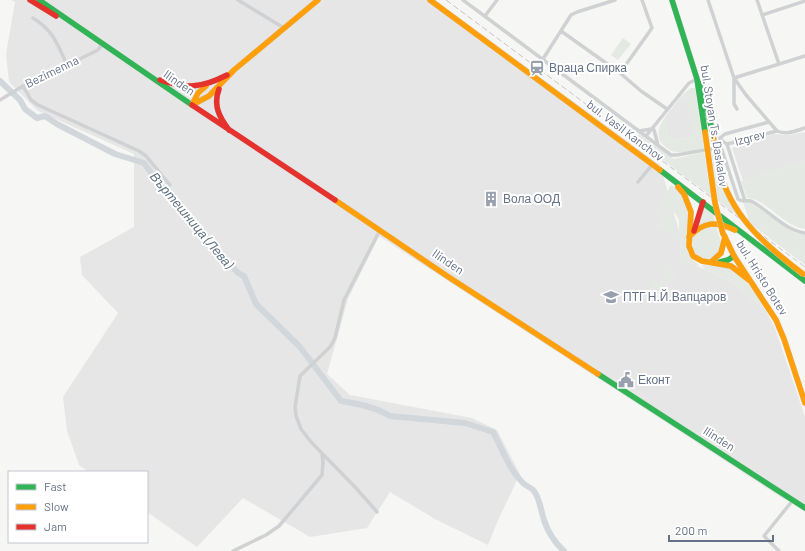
<svg xmlns="http://www.w3.org/2000/svg" width="805" height="551" viewBox="0 0 805 551" font-family="Barlow,sans-serif">
<style>
.built{fill:#e6e6e7}
.green{fill:#e5e9e3}
.lines{fill:none;stroke-linecap:round;stroke-linejoin:round}
.river{stroke:#d1d7db;stroke-width:6}
.fast-casing{stroke:#d1d3d5;stroke-width:6}
.slow-casing{stroke:#d1d3d5;stroke-width:6}
.jam-casing{stroke:#d1d3d5;stroke-width:6}
.street{stroke:#d0d1d2;stroke-width:3.5}
.fast{stroke:#30b455;stroke-width:5.5}
.slow{stroke:#ff9f0a;stroke-width:5.5}
.jam{stroke:#e5322d;stroke-width:5.5}
.rail{stroke:#c6c6c8;stroke-width:1;stroke-dasharray:6 3;stroke-linecap:butt}
.slow-bridge-casing{stroke:#d1d3d5;stroke-width:6;stroke-linecap:butt}
.slow-bridge{stroke:#ff9f0a;stroke-width:5.5}
.labels{text-anchor:middle;stroke-width:4;stroke-linejoin:round;paint-order:stroke}
.poi-label{font-size:12px;fill:#657187;stroke:#fff;text-anchor:start}
.street-label{font-size:12px;fill:#657187;stroke:#fff}
.water-label{font-size:13px;font-style:italic;fill:#607383;stroke:#fff}
</style>
<rect width="100%" height="100%" fill="#f6f6f5"/>
<path class="built" d="M 11,0 L 435,0 L 660,165 L 688,262 L 733,282 L 766,311 L 775,328 L 805,417 L 805,507 L 782,498 L 379,236 L 348,299 L 327,374 L 350,395 L 472,418 L 497,430 L 520,474 L 499,518 L 488,545 L 435,519 L 390,492 L 367,528 L 310,537 L 243,498 L 197,547 L 147,512 L 147,472 L 89,472 L 79,465 L 67,431 L 63,397 L 118,313 L 82,275 L 80,257 L 134,227 L 134,154 L 38,111 L 9,82 L 6,54 L 15,2 Z
M 682,95 L 690,100 L 689,113 L 696,136 L 673,140 L 667,136 L 665,117 Z
M 805,132 L 805,161 L 743,181 L 732,148 L 773,134 L 788,135 Z"/>
<path class="green" d="M 623,38 L 631,44 L 618,60 L 611,55 Z
M 691,88 L 695,88 L 704,147 L 703,148 C 695,150 686,153 677,152 C 673,152 669,150 666,147 C 654,138 658,128 665,117 L 667,136 L 673,140 L 696,136 C 689,125 689,113 689,100 L 682,95 Z
M 639,134 L 674,159 L 704,152 L 711,196 L 635,139 Z
M 714,149 L 738,216 L 718,201 L 711,150 Z
M 805,161 L 805,229 C 782,226 767,199 747,198 L 741,181 Z
M 671,185 C 709,213 667,243 699,265 L 696,266 L 688,262 L 685,265 L 679,255 L 679,220 L 675,213 L 660,204 Z
M 743,202 L 751,203 L 795,233 L 805,234 L 805,265 L 756,228 L 749,221 Z
M 659,206 C 674,216 675,219 676,237 L 657,226 L 664,216 L 656,210 Z
M 704,207 L 713,213 L 715,222 L 698,225 Z
M 716,226 L 721,242 L 718,253 L 711,259 L 706,259 L 697,256 C 689,245 691,230 706,227 C 709,226 713,227 716,226 Z
M 702,265 C 710,266 719,266 727,268 C 745,273 756,296 766,311 L 733,282 L 704,269 Z
M 669,267 L 676,272 L 662,296 L 649,289 L 654,282 L 658,284 Z"/>
<g class="lines">
<path class="river" d="M 0,81 L 20,100 L 25,109 L 37,118 L 45,116 L 57,124 L 115,154 L 144,163 L 159,184 L 188,219 L 238,273 L 244,276 L 256,304 L 300,347 L 341,401 C 359,404 375,407 390,416 L 465,423 L 493,432 C 502,448 508,468 522,482 C 525,486 531,487 534,491 C 540,499 541,511 544,520 C 548,532 555,543 564,551"/>
<defs>
<path id="fast" d="M 39,0 L 192,105
M 672,0 L 697,79 L 705,132
M 697,79 L 704,96 L 712,130
M 660,170 L 805,281
M 720,262 L 728,260 L 734,256
M 598,374 L 805,508"/>
<path id="slow" d="M 430,0 L 660,170
M 192,105 L 209,96 L 234,70 L 318,0
M 192,105 L 198,93 L 206,86
M 678,187 L 684,194 L 691,212 L 689,246 L 693,256 L 702,261 L 731,266 L 749,280
M 335,200 L 447,276 L 598,374
M 724,235 L 734,256 L 776,320 L 784,339 L 805,403
M 689,237 C 704,221 716,221 735,230
M 711,262 L 721,253 L 725,237"/>
<path id="jam" d="M 30,0 L 56,16
M 160,80 C 186,89 202,88 227,75
M 219,89 C 213,105 219,117 229,130
M 192,105 L 335,200
M 694,231 L 703,202"/>
</defs>
<use href="#fast" class="fast-casing"/>
<use href="#slow" class="slow-casing"/>
<use href="#jam" class="jam-casing"/>
<path class="street" d="M 238,0 L 284,28
M 463,0 L 671,155 L 677,155 L 721,147 L 738,199 C 743,203 748,199 753,202 C 770,212 785,230 805,233
M 708,0 L 734,78 L 746,95 L 777,131
M 757,0 L 779,64
M 762,15 L 805,1
M 485,16 L 497,0
M 33,18 C 53,30 58,45 67,65
M 561,31 L 620,73 L 652,28 L 642,0
M 543,59 L 571,15 L 577,12 L 615,0
M 620,73 L 641,91 L 667,109
M 23,86 L 31,100 L 38,105 L 139,151 L 146,156 L 170,185
M 0,100 L 23,86 L 92,53 L 98,50 L 102,44
M 737,109 L 734,104 L 734,78 L 805,56
M 654,130 L 658,145
M 639,131 L 651,129
M 646,136 L 689,83 L 697,79
M 720,138 L 722,141 L 727,144 L 777,131 C 787,135 795,131 805,128
M 720,139 L 720,138 L 725,134 L 769,122
M 727,144 L 745,201
M 638,182 L 652,165
M 377,512 L 356,488 L 311,442 L 301,429 L 296,416 L 295,407 L 300,376 L 330,347 L 335,338 L 344,300 L 380,230
M 233,551 L 266,535 L 279,526 L 322,475 L 323,462 L 322,454
M 779,551 L 764,536 L 793,500"/>
<use href="#fast" class="fast"/>
<use href="#slow" class="slow"/>
<use href="#jam" class="jam"/>
<path class="rail" d="M 446,0 L 805,267"/>
<defs>
<path id="slow-bridge" d="M 712,130 C 715,146 717,162 722,178 C 735,220 769,248 803,274
M 705,132 L 715,203 L 723,234"/>
</defs>
<use href="#slow-bridge" class="slow-bridge-casing"/>
<use href="#slow-bridge" class="slow-bridge"/>
</g>
<defs>
<symbol id="station-bare" viewBox="-9 -9 18 18"><path d="M-3-6H3Q5-6 5-4V2Q5 4 3 4L4.5 6H3L1.5 4h-3L-3 6H-4.5L-3 4Q-5 4-5 2V-4Q-5-6-3-6ZM-3.5-4v3h7v-3ZM-3.5 1v1.5H-2V1ZM2 1v1.5H3.5V1Z" fill="#98a0ae" stroke="#fff" stroke-width="2.5" paint-order="stroke"/></symbol>
<symbol id="building-bare" viewBox="-9 -9 18 18"><path d="M-4-6H4V6H1V3H-1V6H-4ZM-2.5-4.3h1.7v1.8h-1.7ZM.8-4.3h1.7v1.8H.8ZM-2.5-1h1.7V.8h-1.7ZM.8-1h1.7V.8H.8Z" fill="#98a0ae" stroke="#fff" stroke-width="2.5" paint-order="stroke"/></symbol>
<symbol id="school-bare" viewBox="-9 -9 18 18"><path d="M0-5L7-2L0 1L-7-2ZM-4 1L0 2.5L4 1V4Q0 6-4 4Z" fill="#98a0ae" stroke="#fff" stroke-width="2.5" paint-order="stroke"/></symbol>
<symbol id="civic-bare" viewBox="-9 -9 18 18"><path d="M-.6-6.5H3V-4.5H.6V-3L4-1V1h2V6H-6V1h2V-1L-.6-3ZM-1.2 2.5V6h2.4V2.5Z" fill="#98a0ae" stroke="#fff" stroke-width="2.5" paint-order="stroke"/></symbol>
</defs>
<g fill-rule="evenodd">
<use href="#station-bare" x="526" y="57" width="22" height="22"/>
<use href="#building-bare" x="480" y="188" width="22" height="22"/>
<use href="#school-bare" x="600" y="286" width="22" height="22"/>
<use href="#civic-bare" x="615" y="369" width="22" height="22"/>
</g>
<g class="labels">
<g class="poi-label">
<text x="549" y="72">Враца Спирка</text>
<text x="503" y="203">Вола ООД</text>
<text x="623" y="301">ПТГ Н.Й.Вапцаров</text>
<text x="638" y="384">Еконт</text>
</g>
<g class="street-label">
<text transform="translate(52 72) rotate(-26)" y="4">Bezimenna</text>
<text transform="translate(179 83) rotate(35)" y="4">Ilinden</text>
<text transform="translate(714 126) rotate(81)" y="4">bul. Stoyan Ts. Daskalov</text>
<text transform="translate(625 131) rotate(37)" y="4">bul. Vasil Kanchov</text>
<text transform="translate(750 138) rotate(-15)" y="4">Izgrev</text>
<text transform="translate(448 262) rotate(34)" y="4">Ilinden</text>
<text transform="translate(762 278) rotate(58)" y="4">bul. Hristo Botev</text>
<text transform="translate(719 439) rotate(33)" y="4">Ilinden</text>
</g>
<g class="water-label">
<text transform="translate(192 220) rotate(50)" y="5">Въртешница (Лева)</text>
</g>
</g>
<rect x="8" y="471" width="140" height="72" fill="#ffffff" stroke="#c1c6cf"/>
<rect x="16" y="484" width="20" height="6" fill="#30b455" stroke="#c1c6cf"/>
<text x="44" y="491" font-size="12" fill="#657187">Fast</text>
<rect x="16" y="504" width="20" height="6" fill="#ff9f0a" stroke="#c1c6cf"/>
<text x="44" y="511" font-size="12" fill="#657187">Slow</text>
<rect x="16" y="524" width="20" height="6" fill="#e5322d" stroke="#c1c6cf"/>
<text x="44" y="531" font-size="12" fill="#657187">Jam</text>
<path d="M669 535v6h104v-6" fill="none" stroke="#657187" stroke-width="2"/>
<text x="675" y="535" font-size="12" fill="#657187" stroke="#ffffff" stroke-width="3" paint-order="stroke">200 m</text>
</svg>
